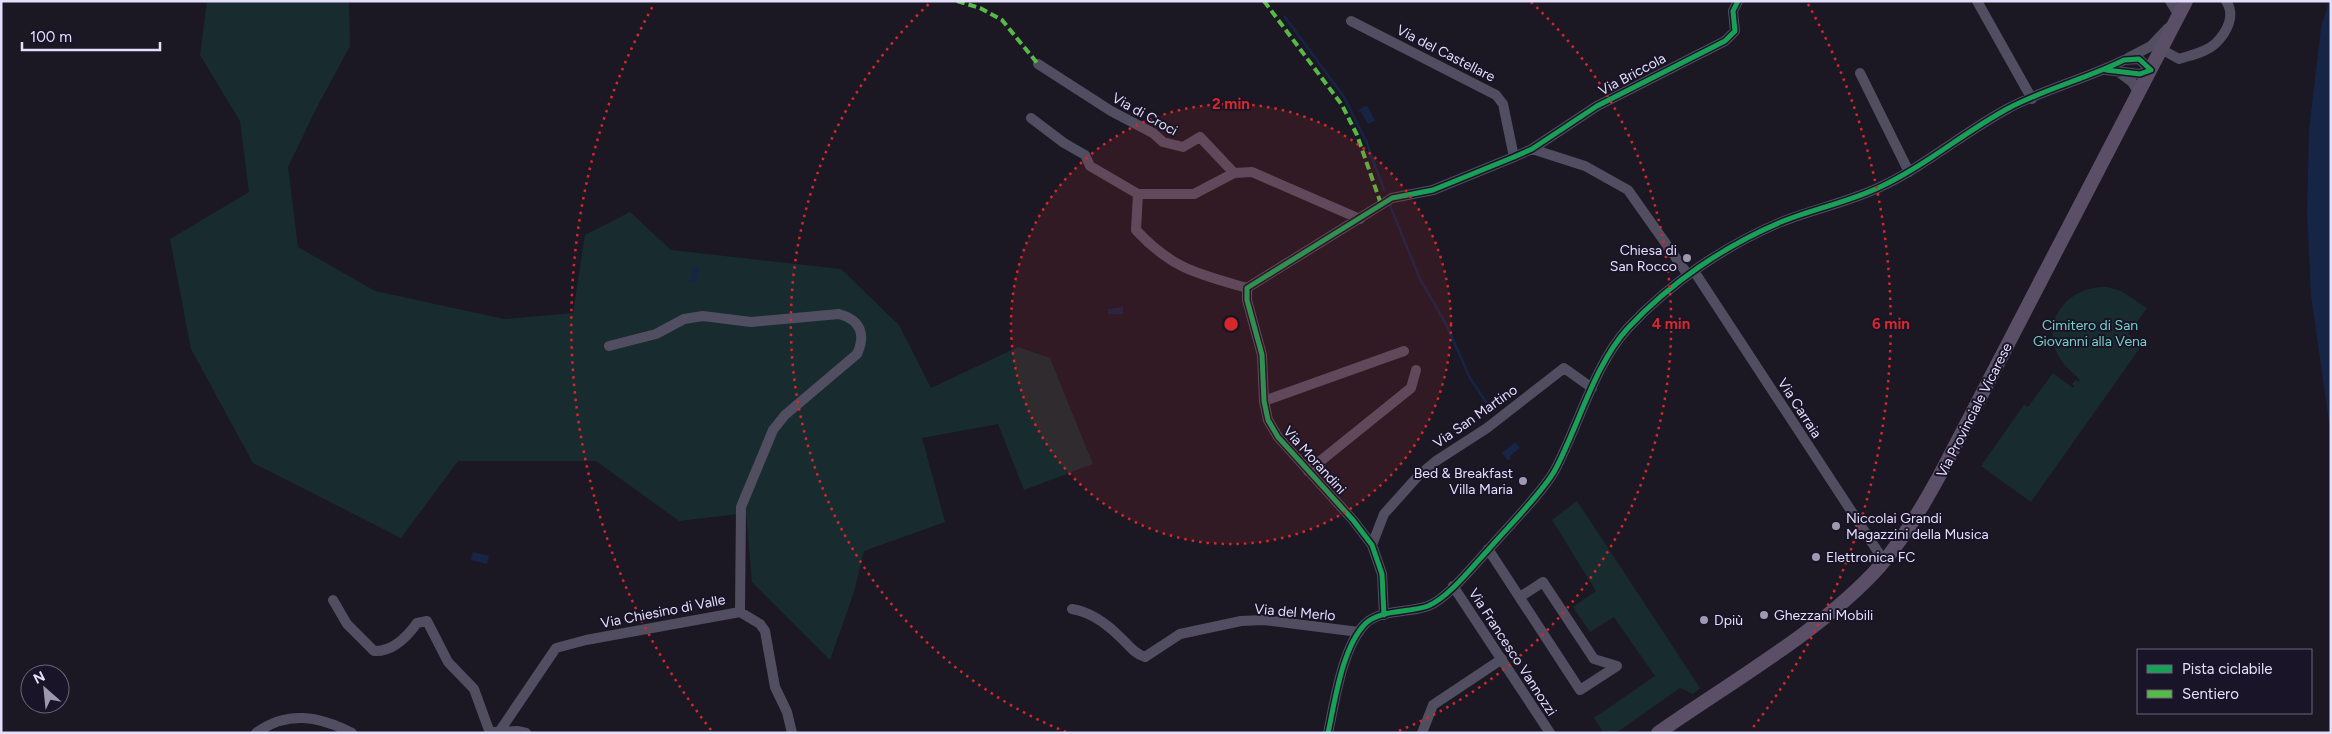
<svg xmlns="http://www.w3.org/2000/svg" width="2332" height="734" viewBox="0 0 2332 734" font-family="Figtree,sans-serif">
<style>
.green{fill:#182c2f}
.water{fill:#162446}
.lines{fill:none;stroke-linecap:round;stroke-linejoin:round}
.stream{stroke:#162446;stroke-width:2.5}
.minor{stroke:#514e62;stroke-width:10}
.major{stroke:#5a4f66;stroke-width:14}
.quiet{stroke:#58b947;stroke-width:4;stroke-dasharray:8 4;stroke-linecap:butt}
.cycleway-casing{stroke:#191427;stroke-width:8}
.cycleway{stroke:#1a9f57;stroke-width:5}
.ring{fill:none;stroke:#d62828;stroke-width:2.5;stroke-dasharray:2.5 5}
.poi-dot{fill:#9e99af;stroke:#191427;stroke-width:2}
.labels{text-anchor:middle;stroke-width:4;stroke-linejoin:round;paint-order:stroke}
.street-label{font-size:14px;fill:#e4dffb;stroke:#191427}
.poi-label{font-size:14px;fill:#e4dffb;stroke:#191427;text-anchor:start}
.park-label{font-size:14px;fill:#73d2c3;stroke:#191427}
.centre{fill:#d62828;stroke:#191427;stroke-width:2.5}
.ring-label{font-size:15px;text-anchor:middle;font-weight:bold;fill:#d62828;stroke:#191427;stroke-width:4;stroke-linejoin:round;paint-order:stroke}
</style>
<rect width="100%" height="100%" fill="#1b1823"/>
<path class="green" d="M 207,1 L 349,1 L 350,46 L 316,109 L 288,167 L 298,247 L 375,291 L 504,319 L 573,313 L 585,235 L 630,212 L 671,250 L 841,269 L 899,325 L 931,388 L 1018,347 L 1050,358 L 1093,464 L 1024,490 L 998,424 L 922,438 L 945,522 L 864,551 L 854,592 L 830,660 L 752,582 L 746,513 L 679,521 L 596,461 L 458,461 L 401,538 L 253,463 L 191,349 L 170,239 L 249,192 L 240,121 L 200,55 Z
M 2107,287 L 2121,291 L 2147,308 L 2128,334 L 2142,345 L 2031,502 L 1981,466 L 2024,405 L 2028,407 L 2053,373 L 2073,388 L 2075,386 L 2072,384 L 2076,380 L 2078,382 L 2080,380 C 2072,371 2062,365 2057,353 C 2041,317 2071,285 2107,287 Z
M 1577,501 L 1700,688 L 1693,694 L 1680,688 L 1616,733 L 1604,733 L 1594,718 L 1655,676 L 1614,617 L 1590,632 L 1573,607 L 1596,591 L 1552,520 Z"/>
<path class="water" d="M 2329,1 L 2331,1 L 2331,436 L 2311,295 L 2307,213 L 2309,130 L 2321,28 Z
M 1364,106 L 1368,107 L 1375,121 L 1368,124 L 1361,112 L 1358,111 Z
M 697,266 L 699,268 L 697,282 L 690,281 L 693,267 Z
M 1123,307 L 1123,314 L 1108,314 L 1108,309 Z
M 1515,442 L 1520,448 L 1510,456 L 1511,458 L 1508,461 L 1502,453 Z
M 473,552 L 489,556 L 487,564 L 471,560 Z"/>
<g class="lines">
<path class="stream" d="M 1285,17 L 1344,97 L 1366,141 L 1384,190
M 1389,203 L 1420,279 L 1446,324 L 1470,378 L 1488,405"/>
<path class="minor" d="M 1977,1 L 2032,99
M 2170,1 L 2178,14
M 1351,21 L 1496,95 L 1503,104 L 1514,157
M 2161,49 L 2179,59 C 2191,55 2207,52 2216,43 C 2227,32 2236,15 2226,1
M 2128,58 L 2151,46 L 2168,28
M 1038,64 L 1111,111 L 1153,133 L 1163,142 L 1183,147 L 1200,137 L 1234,173
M 1860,73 L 1909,172
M 2120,73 L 2132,82 L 2139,93
M 1031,118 L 1064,143 L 1085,155 L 1090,166 L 1138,194 L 1194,194 L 1234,173 L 1252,172 L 1360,219
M 1532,149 L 1585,166 L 1628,190 L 1688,275
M 1138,194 L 1136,230 C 1172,269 1198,274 1247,288
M 1694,271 L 1884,561
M 609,346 L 656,334 L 684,319 L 703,316 L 751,322 L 839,314 C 861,320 866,335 857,354 L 785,415 L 773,430 L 741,507 L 740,612
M 1264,401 L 1404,351
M 1308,471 L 1411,388 L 1416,370
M 1372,545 L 1384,514 L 1419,475 L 1436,461 L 1487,428 L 1564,368 L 1592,388
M 1488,549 L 1580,690 L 1617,666 L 1594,659 L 1543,582 L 1520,597
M 1453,586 L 1550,733
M 333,600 L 347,624 L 374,651 C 393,652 407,637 417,623 L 427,621 L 448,662 L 474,689 L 490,733
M 1072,609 C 1091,612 1107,624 1120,637 C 1128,644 1134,654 1145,657 L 1180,634 L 1241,621 L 1264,620 L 1359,632
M 1384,615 L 1382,574 L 1372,545 L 1353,520 L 1278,437 L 1268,420 L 1264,401 L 1262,355 L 1247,300 L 1247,288 L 1392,198 L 1433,190 L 1514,157 L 1532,149 L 1597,106 L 1725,41 L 1735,31 L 1733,11 L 1738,1
M 494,732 L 517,731 L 526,733
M 499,732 L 556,648 L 586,640 L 740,612 L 760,624 L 765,631 L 775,687 L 787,712 L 792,733
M 256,733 C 287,710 319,716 352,733
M 1328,733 C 1335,701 1342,648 1365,624 C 1380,609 1409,613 1428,606 C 1448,598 1473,566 1488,550 C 1506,529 1543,492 1555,470 C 1579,425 1594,365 1628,328 C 1670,283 1724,246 1781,222 C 1813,209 1849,202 1880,187 C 1925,166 1963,133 2007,109 C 2044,89 2086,79 2124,60 L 2139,59 L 2151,70 L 2140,74 L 2106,70
M 1422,733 L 1433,705 L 1502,659"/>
<path class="major" d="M 1658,733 C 1729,683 1823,630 1880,566 C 1906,536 1926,501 1944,467 L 2186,1"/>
<path class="quiet" d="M 957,1 L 980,8 L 1002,20 L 1038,64
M 1264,1 L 1342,105 L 1357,135 L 1381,204"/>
<defs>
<path id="cycleway" d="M 1384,615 L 1382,574 L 1372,545 L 1353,520 L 1278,437 L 1268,420 L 1264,401 L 1262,355 L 1247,300 L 1247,288 L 1392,198 L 1433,190 L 1514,157 L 1532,149 L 1597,106 L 1725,41 L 1735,31 L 1733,11 L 1738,1
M 1328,733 C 1335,701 1342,648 1365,624 C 1380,609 1409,613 1428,606 C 1448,598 1473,566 1488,550 C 1506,529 1543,492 1555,470 C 1579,425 1594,365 1628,328 C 1670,283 1724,246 1781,222 C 1813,209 1849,202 1880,187 C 1925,166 1963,133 2007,109 C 2044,89 2086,79 2124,60 L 2139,59 L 2151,70 L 2140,74 L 2106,70"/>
</defs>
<use href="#cycleway" class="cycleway-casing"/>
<use href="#cycleway" class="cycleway"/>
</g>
<circle cx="1231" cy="324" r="220" fill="#d62828" fill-opacity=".12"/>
<g class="ring">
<circle cx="1231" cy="324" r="220"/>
<path d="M1066 732A440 440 0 0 1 931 2M1531 2A440 440 0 0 1 1396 732"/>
<path d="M711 730A660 660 0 0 1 654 4M1808 4A660 660 0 0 1 1751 730"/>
</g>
<g class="poi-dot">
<circle cx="1687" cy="258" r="5"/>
<circle cx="1523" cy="481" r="5"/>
<circle cx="1836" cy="526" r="5"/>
<circle cx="1816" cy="557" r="5"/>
<circle cx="1764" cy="615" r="5"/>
<circle cx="1704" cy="620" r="5"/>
</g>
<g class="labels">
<g class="street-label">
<text transform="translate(1446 53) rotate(27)" y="5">Via del Castellare</text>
<text transform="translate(1632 74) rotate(-28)" y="5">Via Briccola</text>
<text transform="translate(1145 114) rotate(29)" y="5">Via di Croci</text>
<text transform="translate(1800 408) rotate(57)" y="5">Via Carraia</text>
<text transform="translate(1974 410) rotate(-63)" y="5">Via Provinciale Vicarese</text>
<text transform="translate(1475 416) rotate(-35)" y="5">Via San Martino</text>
<text transform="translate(1315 460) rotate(48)" y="5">Via Morandini</text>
<text transform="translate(663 611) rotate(-11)" y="5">Via Chiesino di Valle</text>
<text transform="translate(1295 612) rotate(5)" y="5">Via del Merlo</text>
<text transform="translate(1513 652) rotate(57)" y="5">Via Francesco Vannozzi</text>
</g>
<g class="poi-label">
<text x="1677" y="255" text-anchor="end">Chiesa di<tspan x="1677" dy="16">San Rocco</tspan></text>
<text x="1513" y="478" text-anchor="end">Bed &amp; Breakfast<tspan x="1513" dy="16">Villa Maria</tspan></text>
<text x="1846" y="523">Niccolai Grandi<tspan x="1846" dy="16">Magazzini della Musica</tspan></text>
<text x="1826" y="562">Elettronica FC</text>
<text x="1774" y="620">Ghezzani Mobili</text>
<text x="1714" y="625">Dpiù</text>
</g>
<g class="park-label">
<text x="2090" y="330">Cimitero di San<tspan x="2090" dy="16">Giovanni alla Vena</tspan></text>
</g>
</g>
<circle cx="1231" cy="324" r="8" class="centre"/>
<g class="ring-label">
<text x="1231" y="109">2 min</text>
<text x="1671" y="329">4 min</text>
<text x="1891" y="329">6 min</text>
</g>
<rect width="2332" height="734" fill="none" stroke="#e4dffb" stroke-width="5"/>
<rect x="2137" y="649" width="175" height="65" fill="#191427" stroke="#6a657c"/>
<rect x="2147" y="665" width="25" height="8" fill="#1a9f57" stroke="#6a657c"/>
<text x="2182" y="674" font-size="15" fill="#e4dffb">Pista ciclabile</text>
<rect x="2147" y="690" width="25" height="8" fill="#58b947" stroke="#6a657c"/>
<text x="2182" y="699" font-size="15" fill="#e4dffb">Sentiero</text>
<g transform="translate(45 689) rotate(333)"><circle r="24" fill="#191427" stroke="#6a657c"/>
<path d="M0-4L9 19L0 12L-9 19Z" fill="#9e99af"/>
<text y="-8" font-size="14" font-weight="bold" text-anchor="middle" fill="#e4dffb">N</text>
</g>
<path d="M22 42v8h138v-8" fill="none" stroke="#e4dffb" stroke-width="2.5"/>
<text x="30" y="42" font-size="15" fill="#e4dffb" stroke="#191427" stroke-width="4" paint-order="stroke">100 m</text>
</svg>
